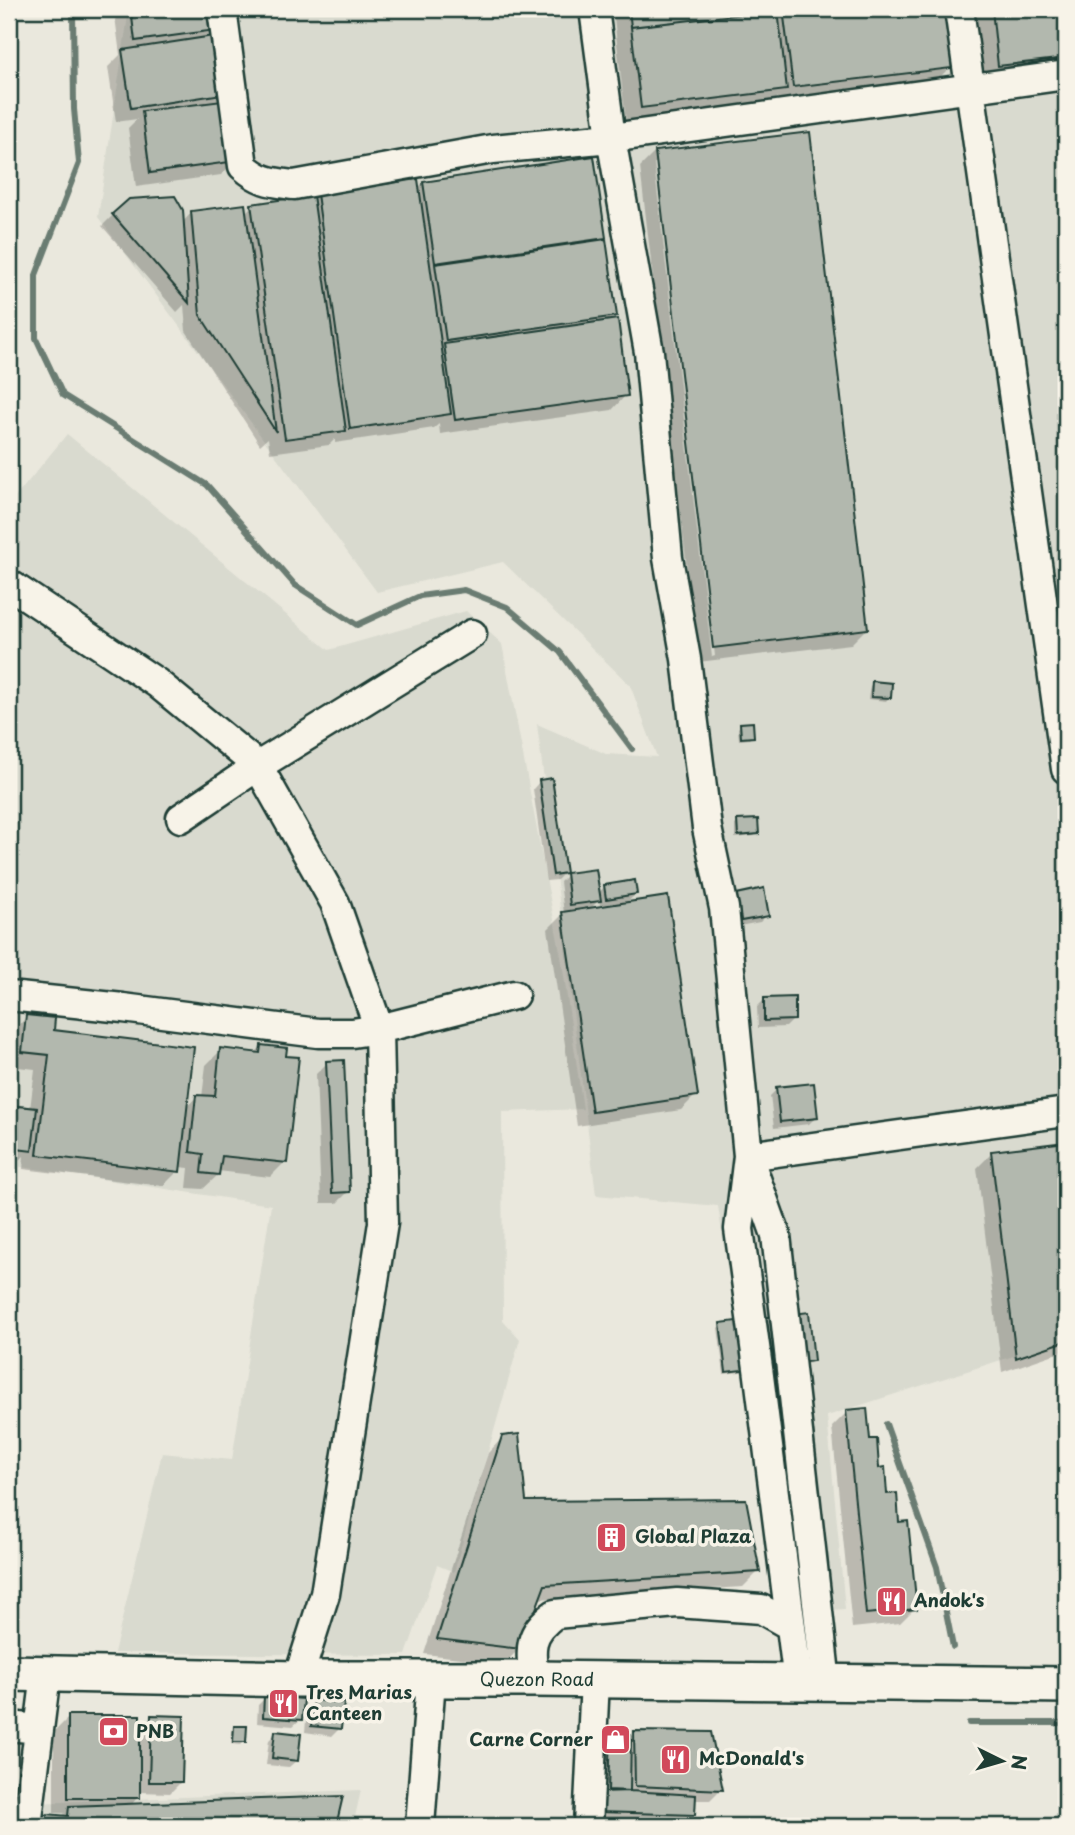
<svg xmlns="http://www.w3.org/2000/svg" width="1075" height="1835" viewBox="0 0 1075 1835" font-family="'Playpen Sans',sans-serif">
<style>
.built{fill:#d9dacf}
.shadow{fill:#0003;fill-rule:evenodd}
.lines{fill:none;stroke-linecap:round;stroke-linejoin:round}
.stream{stroke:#6a7c72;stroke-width:6}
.building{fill:#b2b8ae;stroke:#1f3d34;stroke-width:2}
.minor-casing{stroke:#1f3d34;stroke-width:33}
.major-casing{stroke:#1f3d34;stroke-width:40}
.minor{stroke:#f7f3e8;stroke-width:28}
.major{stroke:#f7f3e8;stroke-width:35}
.labels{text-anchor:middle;stroke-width:7;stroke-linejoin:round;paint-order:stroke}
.poi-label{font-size:18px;font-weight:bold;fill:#1f3d34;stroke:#f7f3e8;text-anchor:start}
.street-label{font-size:18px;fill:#1f3d34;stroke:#f7f3e8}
</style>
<rect width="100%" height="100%" fill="#eae8dd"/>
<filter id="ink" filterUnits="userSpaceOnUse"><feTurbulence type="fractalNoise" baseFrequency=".0143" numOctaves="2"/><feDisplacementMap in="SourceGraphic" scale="14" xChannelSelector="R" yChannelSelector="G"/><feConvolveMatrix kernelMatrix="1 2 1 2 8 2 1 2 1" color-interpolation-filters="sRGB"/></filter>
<g filter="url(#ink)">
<path class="built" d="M 129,9 L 1066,9 L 1066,1339 L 827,1416 L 845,1609 L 780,1613 L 718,1206 L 596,1195 L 537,724 L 606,754 L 657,757 L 630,685 L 503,562 L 377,592 L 98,217 Z
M 67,434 L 329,650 L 466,611 L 502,644 L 562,962 L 583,1109 L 502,1112 L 503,1320 L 520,1339 L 454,1572 L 437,1565 L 406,1655 L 114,1653 L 162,1453 L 232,1460 L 271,1205 L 9,1165 L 9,505 Z
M 361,1790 L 353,1826 L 9,1826 L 9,1804 Z"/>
<path class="shadow" d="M 114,9 L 211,9 L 214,30 L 204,39 L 227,93 L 216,103 L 236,160 L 221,175 L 136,187 L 128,128 L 137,119 L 116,122 L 108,67 L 120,55 Z
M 613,9 L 943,9 L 950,67 L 935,82 L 778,101 L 778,97 L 770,105 L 626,122 Z
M 976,9 L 1066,9 L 1066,70 L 984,80 Z
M 655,152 L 866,629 L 851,644 L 698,662 L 640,167 ZM 654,163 L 658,163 L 715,656 L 712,657 Z
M 592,158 L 615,315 L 608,322 L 626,395 L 612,410 L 440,434 L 439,424 L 434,428 L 335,443 L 335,439 L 329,445 L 270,453 L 268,438 L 260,445 L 186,331 L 184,305 L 177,312 L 102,226 L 113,215 L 182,223 L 191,213 L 245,213 L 252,206 L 312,201 L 318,195 L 417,189 L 423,183 Z
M 873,683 L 889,697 L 886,701 L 868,699 L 870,686 Z
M 741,725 L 752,736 L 749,739 L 739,740 L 738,728 Z
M 540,781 L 564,873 L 557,880 L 546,881 L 533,789 Z
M 738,822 L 757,833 L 754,836 L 735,838 L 735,825 Z
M 567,875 L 598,894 L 605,886 L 636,894 L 624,905 L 696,1095 L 681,1110 L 577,1126 L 548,929 L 564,913 L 560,882 ZM 599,900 L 600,905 L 615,903 L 616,906 L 589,910 Z
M 737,895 L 767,915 L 760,922 L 734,927 L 730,902 Z
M 764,1000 L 793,1020 L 786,1027 L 758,1028 L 757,1007 Z
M 27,1017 L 186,1108 L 197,1096 L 202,1097 L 206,1065 L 221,1050 L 254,1054 L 262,1046 L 285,1162 L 270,1177 L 218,1171 L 218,1175 L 203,1189 L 187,1188 L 189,1168 L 179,1167 L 178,1171 L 163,1186 L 23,1169 L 24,1156 L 19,1161 L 9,1160 L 9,1107 L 30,1109 L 35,1069 L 9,1066 L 9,1060 L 12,1032 Z
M 327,1063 L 348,1192 L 337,1203 L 321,1203 L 316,1074 Z
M 777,1089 L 816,1117 L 809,1124 L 774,1128 L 770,1096 Z
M 1066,1144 L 1066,1350 L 1002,1372 L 977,1168 L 992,1153 Z
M 721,1325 L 813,1360 L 810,1363 L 724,1374 L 718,1328 Z
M 847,1412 L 868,1441 L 886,1496 L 898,1524 L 915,1608 L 900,1623 L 852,1628 L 832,1427 Z
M 503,1437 L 525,1502 L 758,1572 L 743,1587 L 538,1599 L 520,1648 L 505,1663 L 424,1654 L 488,1453 Z
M 265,1698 L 301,1719 L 293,1726 L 257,1723 L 258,1705 Z
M 315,1701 L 339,1729 L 332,1736 L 305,1732 L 307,1709 Z
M 69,1717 L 138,1730 L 152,1717 L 181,1782 L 170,1793 L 138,1792 L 138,1797 L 130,1806 L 340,1797 L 334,1826 L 38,1826 L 48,1816 L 61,1817 L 65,1813 L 54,1813 L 54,1732 Z
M 235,1727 L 244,1742 L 241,1745 L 231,1744 L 232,1731 Z
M 276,1733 L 297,1760 L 289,1767 L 266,1765 L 269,1740 Z
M 635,1733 L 721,1789 L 710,1800 L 694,1800 L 694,1814 L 682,1826 L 590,1823 L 603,1743 L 611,1736 L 631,1737 Z"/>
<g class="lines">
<path class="stream" d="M 73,9 L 74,109 L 79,163 L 36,275 L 36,338 L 63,395 L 207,485 L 295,585 L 357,625 L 420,596 L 464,590 L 507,607 L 560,652 L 632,749
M 886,1424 L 937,1567 L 953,1647
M 969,1723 L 1066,1723"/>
</g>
<path class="building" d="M 131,9 L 213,9 L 216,30 L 135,41 Z
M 629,9 L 777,9 L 778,10 L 631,27 Z
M 783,9 L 945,9 L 952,68 L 793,87 Z
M 992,9 L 1066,9 L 1066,58 L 998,66 Z
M 778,10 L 787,90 L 641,108 L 631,27 Z
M 220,35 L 229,93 L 131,108 L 122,50 Z
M 230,100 L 237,161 L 150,173 L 142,111 Z
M 810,132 L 868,629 L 713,648 L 655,151 Z
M 594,156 L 606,238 L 435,263 L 423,182 Z
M 418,179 L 451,414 L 350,429 L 317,194 Z
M 313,195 L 346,431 L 285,439 L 251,204 Z
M 175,196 L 183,210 L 189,303 L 112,214 L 129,199 Z
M 245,204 L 276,432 L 200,315 L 191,211 Z
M 606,239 L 617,316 L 446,341 L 435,264 Z
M 618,319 L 628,396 L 455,420 L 444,344 Z
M 872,681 L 892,683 L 891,698 L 871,697 Z
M 753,722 L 754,737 L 741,738 L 740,723 Z
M 552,778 L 566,873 L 553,875 L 539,780 Z
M 758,819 L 759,834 L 738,836 L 737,820 Z
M 596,869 L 601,901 L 570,905 L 566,873 Z
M 635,880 L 637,894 L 606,899 L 604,885 Z
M 764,888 L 769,916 L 741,921 L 736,894 Z
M 668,896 L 698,1096 L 592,1112 L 562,912 Z
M 795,997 L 795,1020 L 764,1021 L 764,998 Z
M 26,1015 L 55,1018 L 54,1030 L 194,1047 L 180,1172 L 37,1155 L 49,1055 L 22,1052 Z
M 261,1045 L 287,1048 L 286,1056 L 299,1057 L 287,1163 L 222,1156 L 219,1175 L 201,1173 L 203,1154 L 190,1152 L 196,1095 L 215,1096 L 220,1048 L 260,1053 Z
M 344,1060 L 350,1192 L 332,1193 L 326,1061 Z
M 814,1083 L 818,1118 L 780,1122 L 776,1087 Z
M 9,1105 L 37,1108 L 32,1151 L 9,1148 Z
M 1066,1142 L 1066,1341 L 1016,1358 L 991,1151 Z
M 809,1312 L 814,1361 L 726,1372 L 720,1323 Z
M 867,1408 L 870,1439 L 877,1439 L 879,1468 L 885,1467 L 887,1494 L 897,1493 L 899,1522 L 908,1521 L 917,1609 L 866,1614 L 846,1410 Z
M 519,1434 L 526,1501 L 746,1499 L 760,1572 L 545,1585 L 521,1649 L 437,1639 L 502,1436 Z
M 264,1696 L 304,1699 L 302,1720 L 263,1717 Z
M 314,1700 L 344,1703 L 341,1729 L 311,1726 Z
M 68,1715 L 140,1715 L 140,1798 L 68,1798 Z
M 151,1715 L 184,1716 L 182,1782 L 149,1782 Z
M 234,1726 L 247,1726 L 246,1742 L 233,1742 Z
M 275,1731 L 301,1734 L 298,1761 L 272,1758 Z
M 634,1731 L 711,1732 L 723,1790 L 635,1786 Z
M 610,1734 L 631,1735 L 630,1791 L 608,1790 Z
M 630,1791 L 696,1795 L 695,1815 L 600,1812 L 600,1792 Z
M 343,1796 L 336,1826 L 46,1826 L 47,1814 L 68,1816 L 69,1806 Z"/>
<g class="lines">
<defs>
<path id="minor" d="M 222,9 L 243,166 C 261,182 271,182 294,185 L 493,149 L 611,138 L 649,352 L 668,558 L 686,659 L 707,828 L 724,908 L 748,1156 L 739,1229 L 758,1368 L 798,1682
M 594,9 L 611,138 L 1066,75
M 959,9 L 1066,769
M 9,584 L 157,683 L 258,766 L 335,903 L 379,1029 L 383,1223 L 325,1594 L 298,1679
M 181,818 L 258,766 L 472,634
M 9,996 L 123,1008 L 318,1033 L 352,1033 L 379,1029 L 514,995
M 748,1156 L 1066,1112
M 750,1162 L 776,1235 L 826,1683
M 534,1679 C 530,1649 528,1633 555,1614 L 677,1603 L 761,1609 L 791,1626
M 9,1726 L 39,1729
M 27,1826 L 46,1674
M 420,1826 L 431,1679
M 588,1826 L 595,1680"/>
<path id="major" d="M 9,1673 L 298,1679 L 534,1679 L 1066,1685"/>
</defs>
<use href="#minor" class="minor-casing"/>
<use href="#major" class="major-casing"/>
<use href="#minor" class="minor"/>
<use href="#major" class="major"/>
</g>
</g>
<defs>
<symbol id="building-square" viewBox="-11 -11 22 22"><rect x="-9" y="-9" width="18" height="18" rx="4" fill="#d1495b" stroke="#f7f3e8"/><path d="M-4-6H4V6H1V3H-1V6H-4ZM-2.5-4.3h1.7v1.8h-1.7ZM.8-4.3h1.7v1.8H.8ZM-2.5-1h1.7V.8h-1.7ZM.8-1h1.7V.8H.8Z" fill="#fff"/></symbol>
<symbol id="restaurant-square" viewBox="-11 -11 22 22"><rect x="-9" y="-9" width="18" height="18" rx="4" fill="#d1495b" stroke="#f7f3e8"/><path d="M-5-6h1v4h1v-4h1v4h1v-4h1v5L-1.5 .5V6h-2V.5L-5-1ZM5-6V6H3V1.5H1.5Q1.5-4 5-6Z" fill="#fff"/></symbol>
<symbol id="bank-square" viewBox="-11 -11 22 22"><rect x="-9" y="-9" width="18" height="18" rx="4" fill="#d1495b" stroke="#f7f3e8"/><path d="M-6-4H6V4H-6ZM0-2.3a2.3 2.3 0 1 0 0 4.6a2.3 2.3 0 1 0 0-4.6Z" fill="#fff"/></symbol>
<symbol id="shop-square" viewBox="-11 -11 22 22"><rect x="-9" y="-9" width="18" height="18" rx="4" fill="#d1495b" stroke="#f7f3e8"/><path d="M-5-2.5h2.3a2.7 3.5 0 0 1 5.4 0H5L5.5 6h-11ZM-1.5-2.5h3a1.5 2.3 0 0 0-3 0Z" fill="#fff"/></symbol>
</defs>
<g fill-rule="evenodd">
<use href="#building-square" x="594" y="1520" width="35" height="35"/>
<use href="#restaurant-square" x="874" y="1584" width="35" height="35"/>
<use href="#restaurant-square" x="266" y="1686" width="35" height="35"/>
<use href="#bank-square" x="96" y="1714" width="35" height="35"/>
<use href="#shop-square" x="598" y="1722" width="35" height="35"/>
<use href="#restaurant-square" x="658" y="1742" width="35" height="35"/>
</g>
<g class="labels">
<g class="poi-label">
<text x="635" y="1543">Global Plaza</text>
<text x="914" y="1607">Andok's</text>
<text x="306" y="1699">Tres Marias<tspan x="306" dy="21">Canteen</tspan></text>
<text x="136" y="1738">PNB</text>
<text x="593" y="1746" text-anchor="end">Carne Corner</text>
<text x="699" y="1765">McDonald's</text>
</g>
<g class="street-label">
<text x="537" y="1686">Quezon Road</text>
</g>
</g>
<rect width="1075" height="1835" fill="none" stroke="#f7f3e8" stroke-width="35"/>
<rect x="18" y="18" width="1040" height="1800" fill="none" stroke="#1f3d34" stroke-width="2.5" filter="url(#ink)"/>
<g transform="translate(1002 1761) rotate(95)" stroke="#f7f3e8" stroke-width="5" paint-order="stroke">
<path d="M0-5L12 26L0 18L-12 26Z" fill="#1f3d34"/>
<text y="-10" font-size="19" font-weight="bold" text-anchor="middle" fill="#1f3d34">N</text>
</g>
</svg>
